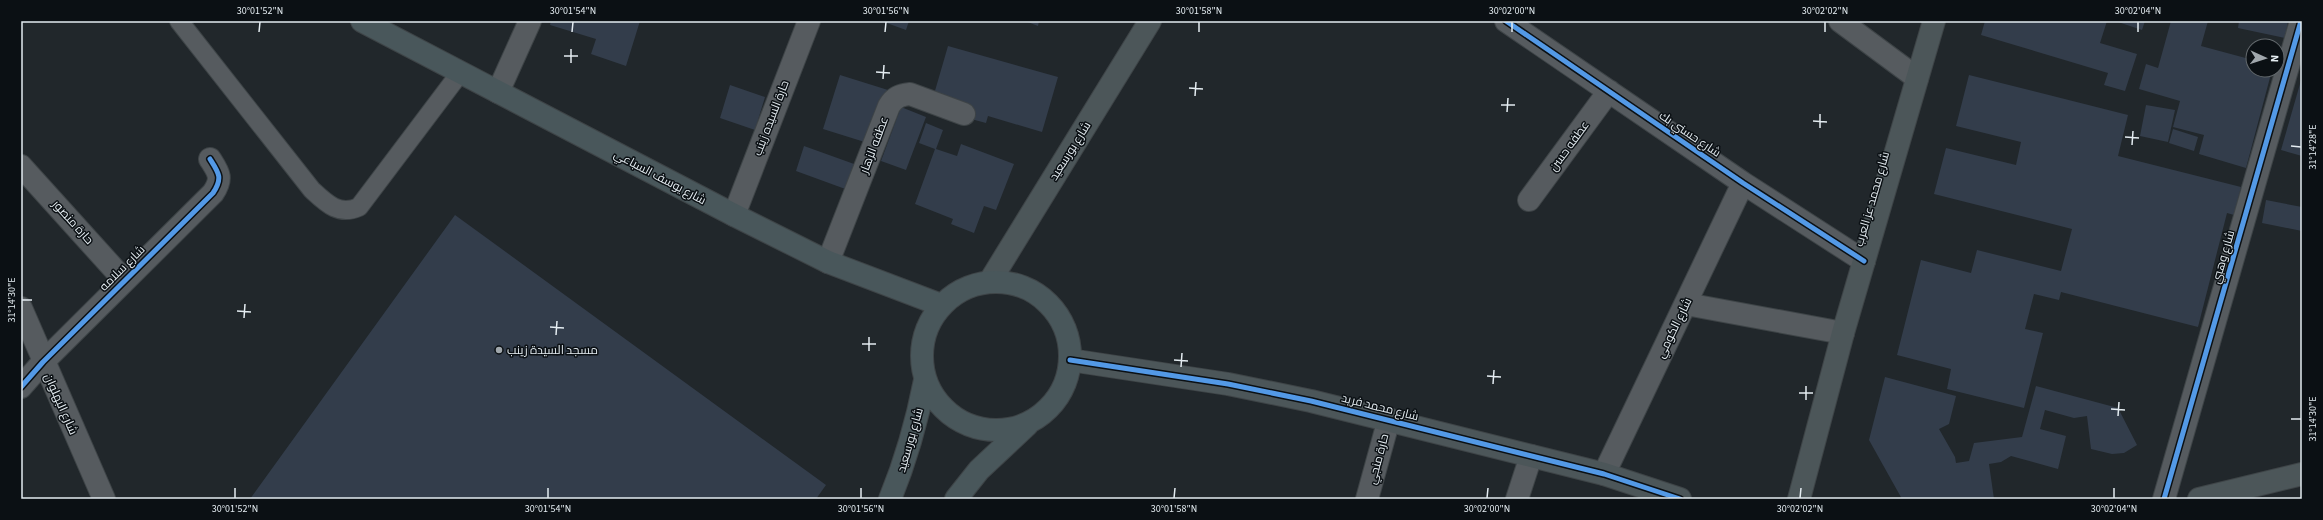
<svg xmlns="http://www.w3.org/2000/svg" width="2323" height="520" viewBox="0 0 2323 520" font-family="'Source Sans 3',Cairo,sans-serif">
<style>
.building{fill:#333d4b}
.lines{fill:none;stroke-linecap:round;stroke-linejoin:round}
.lane-casing{stroke:#3e4447;stroke-width:20}
.street-casing{stroke:#3e4447;stroke-width:24}
.secondary-casing{stroke:#3e4447;stroke-width:24}
.primary-casing{stroke:#3e4447;stroke-width:24}
.lane{stroke:#565b5f;stroke-width:18}
.street{stroke:#565b5f;stroke-width:22}
.secondary{stroke:#4c5659;stroke-width:22}
.primary{stroke:#49575b;stroke-width:22}
.cycleway-casing{stroke:#0b1014;stroke-width:8}
.cycleway{stroke:#5399e6;stroke-width:5}
.ticks{fill:none;stroke:#e4ecf1;stroke-width:1.5}
.poi-dot{fill:#a0a7ac;stroke:#0b1014;stroke-width:1.5}
.labels{text-anchor:middle;stroke-width:3;stroke-linejoin:round;paint-order:stroke}
.street-label{font-size:12px;fill:#e4ecf1;stroke:#0b1014}
.poi-label{font-size:12px;fill:#e4ecf1;stroke:#0b1014;text-anchor:start}
.neatline{fill:none;stroke:#e4ecf1;stroke-width:1.5}
.ticks-label{font-size:10px;text-anchor:middle;fill:#e4ecf1}
</style>
<rect width="100%" height="100%" fill="#21272b"/>
<path class="building" d="M 551,21 L 640,21 L 626,66 L 591,54 L 596,39 L 550,25 Z
M 881,21 L 909,21 L 906,30 Z
M 1025,21 L 1039,21 L 1038,26 Z
M 1985,21 L 2107,21 L 2100,43 L 2137,54 L 2125,91 L 2104,85 L 2108,73 L 1981,35 Z
M 2115,21 L 2145,21 L 2142,30 Z
M 2171,21 L 2208,21 L 2201,46 L 2253,60 L 2253,70 L 2272,70 L 2246,168 L 2199,154 L 2204,135 L 2173,127 L 2180,101 L 2139,89 L 2146,64 L 2158,68 Z
M 2239,21 L 2288,21 L 2285,38 L 2238,28 Z
M 948,46 L 1058,77 L 1042,132 L 988,116 L 986,123 L 930,108 Z
M 840,75 L 888,90 L 871,144 L 823,129 Z
M 1969,75 L 2128,115 L 2118,156 L 2241,187 L 2234,215 L 2227,213 L 2198,327 L 2061,292 L 2059,300 L 2034,294 L 2025,329 L 2043,333 L 2024,408 L 1947,389 L 1951,369 L 1897,355 L 1921,260 L 1971,273 L 1977,250 L 2061,271 L 2072,229 L 1934,194 L 1946,148 L 2016,165 L 2021,142 L 1956,126 Z
M 2302,77 L 2302,156 L 2281,150 Z
M 730,85 L 765,97 L 755,130 L 720,118 Z
M 2146,105 L 2175,110 L 2168,142 L 2140,136 Z
M 901,107 L 926,117 L 906,170 L 881,161 Z
M 926,123 L 943,130 L 936,149 L 957,156 L 961,144 L 1014,164 L 996,210 L 984,206 L 974,233 L 951,224 L 953,219 L 915,204 L 935,149 L 919,143 Z
M 2173,129 L 2198,137 L 2194,151 L 2169,143 Z
M 804,146 L 868,169 L 859,194 L 796,171 Z
M 2266,200 L 2302,207 L 2302,231 L 2262,223 Z
M 455,215 L 826,485 L 816,499 L 250,499 Z
M 1885,377 L 1956,396 L 1949,424 L 1939,429 L 1955,457 L 1956,463 L 1969,461 L 1974,443 L 2022,437 L 2036,386 L 2118,408 L 2137,445 L 2124,453 L 2112,454 L 2091,449 L 2087,416 L 2074,418 L 2045,410 L 2040,429 L 2066,436 L 2058,469 L 2011,456 L 2001,462 L 1989,464 L 1994,499 L 1902,499 L 1869,440 Z"/>
<g class="lines">
<defs>
<path id="lane" d="M 179,21 L 312,190 C 327,204 339,216 359,207 L 460,73"/>
<path id="street" d="M 1506,21 L 1743,183 L 1864,261
M 1840,21 L 1917,78
M 498,92 L 530,21
M 21,166 L 124,280
M 1529,200 L 1609,91
M 734,215 L 809,21
M 828,262 L 889,106 C 894,98 899,95 910,94 L 964,114
M 1686,304 L 1843,333
M 21,308 L 104,499
M 21,387 L 43,362 L 213,193 C 223,178 219,173 210,159
M 1604,474 L 1743,183
M 1367,499 L 1389,419
M 1517,499 L 1531,456
M 2164,499 L 2301,21"/>
<path id="secondary" d="M 990,281 L 1150,21
M 1070,360 L 1228,384 L 1311,401 L 1604,474 L 1680,499
M 1799,499 L 1843,333 L 1934,21
M 2199,499 L 2302,474"/>
<path id="primary" d="M 362,21 L 734,215 L 828,262 L 941,305
M922 356a74 74 0 1 1 148 0a74 74 0 1 1-148 0Z
M 890,499 C 906,460 917,421 925,380
M 956,499 L 979,470 L 1027,425"/>
</defs>
<use href="#lane" class="lane-casing"/>
<use href="#street" class="street-casing"/>
<use href="#secondary" class="secondary-casing"/>
<use href="#primary" class="primary-casing"/>
<use href="#lane" class="lane"/>
<use href="#street" class="street"/>
<use href="#secondary" class="secondary"/>
<use href="#primary" class="primary"/>
<defs>
<path id="cycleway" d="M 1506,21 L 1743,183 L 1864,261
M 1070,360 L 1228,384 L 1311,401 L 1604,474 L 1680,499
M 21,387 L 43,362 L 213,193 C 223,178 219,173 210,159
M 2164,499 L 2301,21"/>
</defs>
<use href="#cycleway" class="cycleway-casing"/>
<use href="#cycleway" class="cycleway"/>
</g>
<path class="ticks" d="M 259,32 L 260,22M 572,32 L 573,22M 885,32 L 886,22M 1199,32 L 1199,22M 1512,32 L 1512,22M 1825,32 L 1825,22M 2138,32 L 2138,22M 564,56 L 578,56M 571,63 L 571,49M 876,72 L 890,73M 883,79 L 884,65M 1189,88 L 1203,89M 1195,96 L 1196,82M 1501,105 L 1515,105M 1507,112 L 1508,98M 1813,121 L 1827,122M 1820,128 L 1820,114M 2125,137 L 2139,138M 2132,145 L 2133,131M 2291,146 L 2301,147M 22,300 L 32,300M 237,311 L 251,312M 244,318 L 245,304M 550,327 L 564,328M 556,335 L 557,321M 862,344 L 876,344M 869,351 L 869,337M 1174,360 L 1188,361M 1181,367 L 1182,353M 1487,376 L 1501,377M 1493,384 L 1494,370M 1799,393 L 1813,393M 1806,400 L 1806,386M 2111,409 L 2125,410M 2118,416 L 2119,402M 2291,419 L 2301,419M 235,498 L 235,488M 548,498 L 548,488M 861,498 L 861,488M 1174,498 L 1175,488M 1487,498 L 1488,488M 1800,498 L 1801,488M 2114,498 L 2114,488"/>
<circle class="poi-dot" cx="499" cy="350" r="4"/>
<g class="labels">
<g class="street-label">
<text transform="translate(771 118) rotate(-69)" y="4">حارة السيده زينب</text>
<text transform="translate(1690 134) rotate(34)" y="4">شارع حسني بك</text>
<text transform="translate(874 145) rotate(-69)" y="4">عطفه الزهار</text>
<text transform="translate(1569 146) rotate(-54)" y="4">عطفه حسن</text>
<text transform="translate(1070 151) rotate(-58)" y="4">شارع بورسعيد</text>
<text transform="translate(660 177) rotate(28)" y="4">شارع يوسف السباعي</text>
<text transform="translate(1872 199) rotate(-74)" y="4">شارع محمد عز العرب</text>
<text transform="translate(73 222) rotate(48)" y="4">حارة منصور</text>
<text transform="translate(2223 257) rotate(-74)" y="4">شارع وهبي</text>
<text transform="translate(122 268) rotate(-45)" y="4">شارع سلامه</text>
<text transform="translate(1674 328) rotate(-64)" y="4">شارع الكومي</text>
<text transform="translate(61 404) rotate(66)" y="4">شارع البهلوان</text>
<text transform="translate(1380 407) rotate(14)" y="4">شارع محمد فريد</text>
<text transform="translate(910 440) rotate(-74)" y="4">شارع بورسعيد</text>
<text transform="translate(1378 459) rotate(-75)" y="4">حارة منجي</text>
</g>
<g class="poi-label">
<text x="507" y="354">مسجد السيدة زينب</text>
</g>
</g>
<rect width="2323" height="520" fill="none" stroke="#0b1014" stroke-width="44"/>
<g transform="translate(2265 58) rotate(93)"><circle r="19" fill="#0b1014" stroke="#62686c"/>
<path d="M0-3L7 15L0 10L-7 15Z" fill="#a0a7ac"/>
<text y="-6" font-size="11" font-weight="bold" text-anchor="middle" fill="#e4ecf1">N</text>
</g>
<rect x="22" y="22" width="2279" height="476" class="neatline"/>
<g class="ticks-label">
<text x="260" y="14">30°01'52"N</text>
<text x="573" y="14">30°01'54"N</text>
<text x="886" y="14">30°01'56"N</text>
<text x="1199" y="14">30°01'58"N</text>
<text x="1512" y="14">30°02'00"N</text>
<text x="1825" y="14">30°02'02"N</text>
<text x="2138" y="14">30°02'04"N</text>
<text transform="translate(2312 147) rotate(-90)" y="4">31°14'28"E</text>
<text transform="translate(11 300) rotate(-90)" y="4">31°14'30"E</text>
<text transform="translate(2312 419) rotate(-90)" y="4">31°14'30"E</text>
<text x="235" y="512">30°01'52"N</text>
<text x="548" y="512">30°01'54"N</text>
<text x="861" y="512">30°01'56"N</text>
<text x="1174" y="512">30°01'58"N</text>
<text x="1487" y="512">30°02'00"N</text>
<text x="1800" y="512">30°02'02"N</text>
<text x="2114" y="512">30°02'04"N</text>
</g>
</svg>
